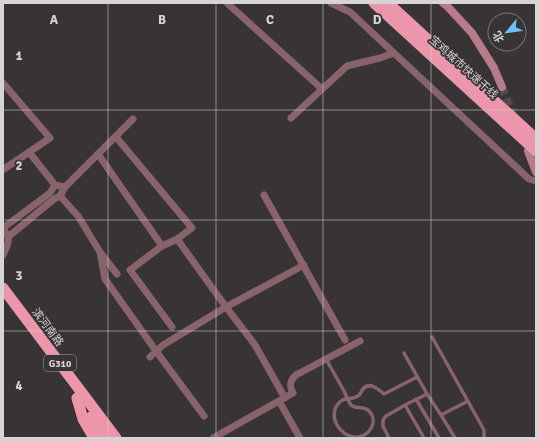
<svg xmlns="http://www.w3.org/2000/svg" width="539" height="441" viewBox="0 0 539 441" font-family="Signika,'Noto Sans SC',sans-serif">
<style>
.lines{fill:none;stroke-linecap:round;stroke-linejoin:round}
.secondary-tunnel{stroke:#504c4d;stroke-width:8;stroke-dasharray:8 4;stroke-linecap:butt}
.service{stroke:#89636c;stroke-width:3.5}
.minor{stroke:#89636c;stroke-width:7}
.secondary{stroke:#b87b8a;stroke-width:8}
.trunk{stroke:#ec96ac;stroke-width:11}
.grid{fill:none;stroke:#d7d4d5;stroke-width:1;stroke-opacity:0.55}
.labels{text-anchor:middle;stroke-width:3.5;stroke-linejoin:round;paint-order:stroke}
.shield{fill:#383435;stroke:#a7a4a5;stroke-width:1}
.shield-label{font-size:10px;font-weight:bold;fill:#d7d4d5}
.street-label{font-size:11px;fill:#d7d4d5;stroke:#383435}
.grid-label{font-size:13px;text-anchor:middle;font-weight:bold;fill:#d7d4d5;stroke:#383435;stroke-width:3.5;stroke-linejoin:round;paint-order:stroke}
</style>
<rect width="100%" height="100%" fill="#383435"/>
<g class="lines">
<path class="secondary-tunnel" d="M 502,87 L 514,117"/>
<path class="service" d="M 432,337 L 484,430 L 484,438
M 404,353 L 427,394
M 326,359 C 332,370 338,380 344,391 C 346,395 348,401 351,405 C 355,409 362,406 368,410 C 380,421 369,438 355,437 C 338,436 326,413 341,401 C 346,397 352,400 358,396 C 360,395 361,392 363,389 C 370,381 378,389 384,394 L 417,377
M 416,399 L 439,438
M 405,405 L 424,438
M 441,415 L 468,401
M 389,438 L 383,426 L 383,420 L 386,416 L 405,405 L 427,394 L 441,415 L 455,438"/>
<path class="minor" d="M 227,3 L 322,89
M 331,3 L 350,12 L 529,179 L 536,181
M 3,83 L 50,138 L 4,169
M 291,118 L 347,66 L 380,58 L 394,53
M 116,137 L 192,228 L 177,239 L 162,246 L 130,270 L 172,327
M 29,152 L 55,185
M 98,154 L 162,246
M 264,195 L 345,340
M 60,196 L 78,216 L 100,252 L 117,274
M 3,228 L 50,193 L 55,185 L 65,187
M 3,229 C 12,239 8,244 3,255
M 8,237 L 54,199 L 60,196 L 65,187 L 133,119
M 177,239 L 226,307 L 255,345 L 285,398
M 100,252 L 105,279 L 156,351 L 204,416
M 150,357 L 163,345 L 226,307 L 304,265
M 279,401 L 300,438
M 213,438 L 293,393 C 289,387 290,380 296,375 L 360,341"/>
<path class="secondary" d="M 443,3 L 448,7 L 472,33 L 494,68 L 502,87
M 528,151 L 536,172"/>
<path class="trunk" d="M 374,3 L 536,151
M 388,3 L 536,139
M 3,288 L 116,438
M 77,398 L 83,419 L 94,438
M 91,417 L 106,438"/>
</g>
<path class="grid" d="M 108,3 L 108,438M 216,3 L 216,438M 323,3 L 323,438M 431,3 L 431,438M 3,110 L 536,110M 3,220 L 536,220M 3,331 L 536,331"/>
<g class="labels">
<rect class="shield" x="44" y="355" width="32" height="16" rx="3"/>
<g class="shield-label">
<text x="60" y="367">G310</text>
</g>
<g class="street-label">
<text transform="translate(464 67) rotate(42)" y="4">宝鸡城市快速干线</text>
<text transform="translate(48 327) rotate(53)" y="4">滨河南路</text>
</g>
</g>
<g class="grid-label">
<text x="54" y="24">A</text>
<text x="162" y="24">B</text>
<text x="270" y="24">C</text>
<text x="377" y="24">D</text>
<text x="19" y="60">1</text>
<text x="19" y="170">2</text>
<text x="19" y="280">3</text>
<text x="19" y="390">4</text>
</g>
<rect width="539" height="441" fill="none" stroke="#d7d4d5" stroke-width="8"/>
<g transform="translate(507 32) rotate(241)"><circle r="19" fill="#383435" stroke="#787475"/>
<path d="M0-3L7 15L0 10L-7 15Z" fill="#6dc2f3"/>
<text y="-6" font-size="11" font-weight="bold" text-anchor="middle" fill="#d7d4d5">北</text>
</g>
</svg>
